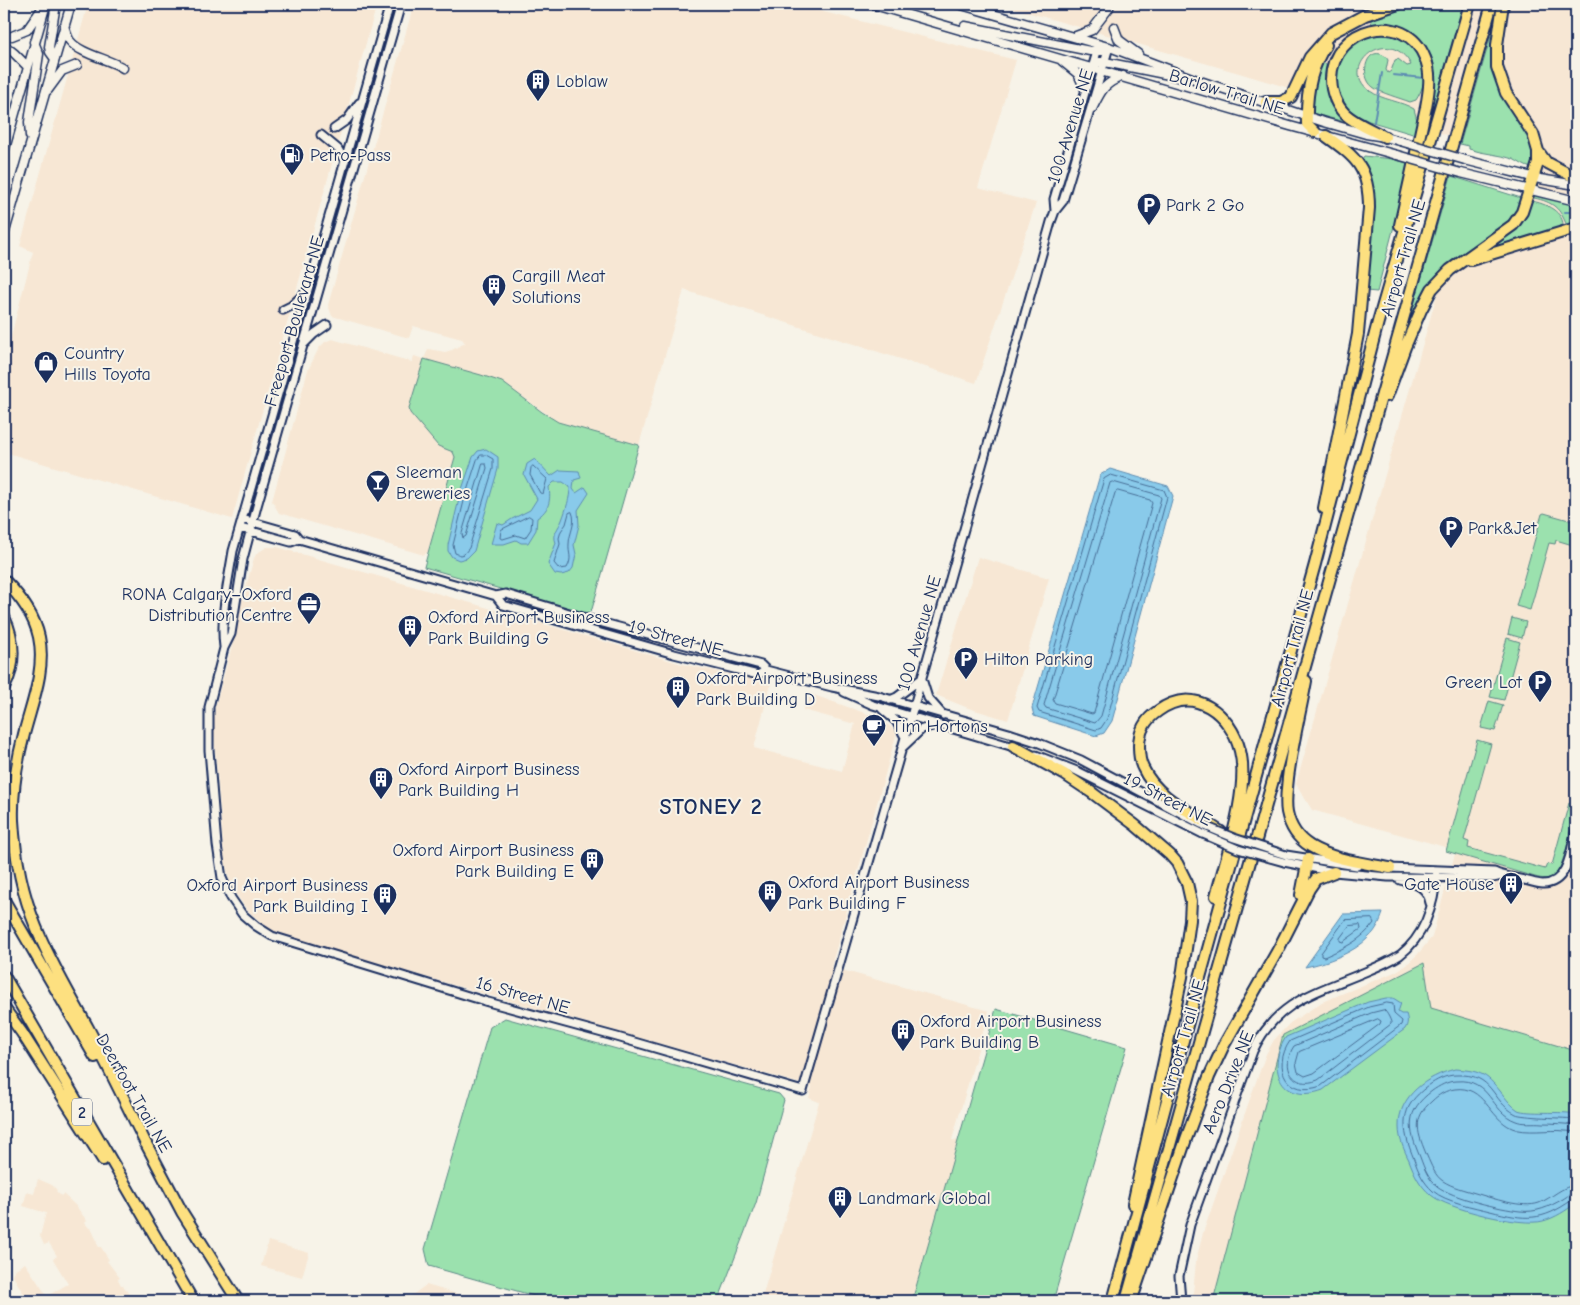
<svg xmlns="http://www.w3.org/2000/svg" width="1580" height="1305" viewBox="0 0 1580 1305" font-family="'Comic Neue',sans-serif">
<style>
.built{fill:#f7e7d4}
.green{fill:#9be1ae;stroke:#5b8886}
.water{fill:#89caea;stroke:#5d8cb2}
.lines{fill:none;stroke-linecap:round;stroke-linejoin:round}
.shore{stroke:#476d96;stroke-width:1}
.stream{stroke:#5d8cb2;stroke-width:2}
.tertiary-casing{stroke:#1b2f5e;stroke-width:11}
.secondary-casing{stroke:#1b2f5e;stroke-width:11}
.motorway-casing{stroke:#1b2f5e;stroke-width:14}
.tertiary{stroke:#f7f3e8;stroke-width:7}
.secondary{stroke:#f7f3e8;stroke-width:8}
.motorway{stroke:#fde080;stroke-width:10}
.tertiary-bridge-casing{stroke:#1b2f5e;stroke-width:11;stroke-linecap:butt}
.secondary-bridge-casing{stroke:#1b2f5e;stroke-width:11;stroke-linecap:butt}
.tertiary-bridge{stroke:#f7f3e8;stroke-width:7}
.secondary-bridge{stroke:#f7f3e8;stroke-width:8}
.labels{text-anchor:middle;stroke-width:4;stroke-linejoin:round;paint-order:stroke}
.shield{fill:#f7f3e8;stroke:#5d6a87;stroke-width:1}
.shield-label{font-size:16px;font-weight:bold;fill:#1b2f5e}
.poi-label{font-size:18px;fill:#1b2f5e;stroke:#f7f3e8;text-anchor:start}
.street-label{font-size:18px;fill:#1b2f5e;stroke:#f7f3e8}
.district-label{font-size:22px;font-weight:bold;letter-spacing:1px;fill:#1b2f5e;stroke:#f7f3e8}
</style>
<rect width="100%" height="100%" fill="#f7f3e8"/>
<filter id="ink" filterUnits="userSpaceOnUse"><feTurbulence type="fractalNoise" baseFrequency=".02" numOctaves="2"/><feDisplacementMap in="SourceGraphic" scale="10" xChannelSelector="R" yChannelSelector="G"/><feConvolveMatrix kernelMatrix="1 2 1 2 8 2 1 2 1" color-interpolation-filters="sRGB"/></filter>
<g filter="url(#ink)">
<path class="built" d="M 88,4 L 377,4 L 232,519 L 4,452 L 4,363 L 33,252 L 20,246 Z
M 414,4 L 792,4 L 1016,60 L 978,188 L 1036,203 L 976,383 L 684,290 L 639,445 L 558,422 L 502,382 L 410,413 L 438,446 L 453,452 L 455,457 L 428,552 L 424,555 L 279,513 L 272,501 L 308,370 L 319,348 L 325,342 L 332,339 L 412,362 L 414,356 L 424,359 L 428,349 L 445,352 L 452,350 L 465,343 L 462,339 L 413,326 L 409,338 L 332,316 L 328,305 Z
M 999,4 L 1576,4 L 1576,1301 L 1194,1301 L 1193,1294 L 1196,1261 L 1203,1233 L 1252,1093 L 1266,1054 L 1274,1040 L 1290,1023 L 1322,1002 L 1395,972 L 1406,965 L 1417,955 L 1432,937 L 1456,850 L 1312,810 L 1296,784 L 1445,267 L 1481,226 L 1520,213 L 1534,161 L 1239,73 Z
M 267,547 L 277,547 L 682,664 L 771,683 L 754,748 L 842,771 L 855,724 L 803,710 L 808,693 L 879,718 L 897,732 L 831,967 L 989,1011 L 952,1140 L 958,1141 L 912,1301 L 761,1301 L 819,1102 L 809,1098 L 812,1087 L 289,938 L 269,929 L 247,910 L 231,886 L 224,858 L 213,723 L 215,707 L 235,635 L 242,601 L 254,558 L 257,553 Z
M 978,557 L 1049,578 L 1008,720 L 968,708 L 936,695 Z
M 38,1179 L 52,1185 L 57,1190 L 56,1191 L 61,1196 L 63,1194 L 76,1206 L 87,1221 L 85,1223 L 89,1228 L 91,1228 L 97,1241 L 96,1242 L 99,1247 L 101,1247 L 109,1260 L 107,1261 L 120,1278 L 118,1279 L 121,1285 L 123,1285 L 133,1301 L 28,1301 L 13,1276 L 14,1270 L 25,1263 L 47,1296 L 68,1284 L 53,1259 L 57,1256 L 49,1243 L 44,1245 L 40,1236 L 46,1213 L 23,1206 L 27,1192 L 34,1194 Z
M 268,1241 L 309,1253 L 302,1277 L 261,1266 Z
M 426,1285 L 482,1301 L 410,1301 L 411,1296 Z"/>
<path class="green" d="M 1414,4 L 1463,4 L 1428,126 L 1426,125 C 1430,109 1436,92 1434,75 C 1432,41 1404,21 1372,24 L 1370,18 Z
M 1493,28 L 1495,29 L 1493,63 L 1531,138 L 1534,159 L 1531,168 C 1524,166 1519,162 1513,159 C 1499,154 1483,154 1469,149 L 1469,146 L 1460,144 Z
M 1382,33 C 1416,39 1437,67 1416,100 L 1410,102 C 1400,98 1380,93 1373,87 C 1358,76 1367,43 1386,57 L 1388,60 L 1386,70 L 1388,73 L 1391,71 L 1395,60 L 1398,59 L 1407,66 L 1411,65 C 1389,23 1336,67 1370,91 C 1382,100 1401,101 1414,109 L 1418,124 L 1416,135 L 1369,121 L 1357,115 L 1348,108 L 1338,92 L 1336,80 L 1337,67 L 1343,54 L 1363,37 Z
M 1320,61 L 1328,65 L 1326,77 L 1329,103 L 1336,107 L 1349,123 L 1311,113 L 1313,88 Z
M 1364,156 L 1393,159 L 1410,164 L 1377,292 L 1366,291 L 1373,196 L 1371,176 L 1362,159 Z
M 1451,176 L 1521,198 L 1522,199 C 1520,205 1518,211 1514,216 C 1494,240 1463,248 1442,269 C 1427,284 1420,304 1412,323 L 1409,322 Z
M 1534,195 L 1576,203 L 1576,224 L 1567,226 C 1560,208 1553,202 1534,198 Z
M 1531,201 C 1545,203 1565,212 1563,228 L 1494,247 L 1493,244 C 1513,231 1524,225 1531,201 Z
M 424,359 L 481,375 L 502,382 L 542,412 L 558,422 L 639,445 L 592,609 L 587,614 L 424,567 L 455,457 L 453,452 L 438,446 L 410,413 L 409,408 Z
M 1544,513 L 1576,522 L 1576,546 L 1556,540 L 1555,544 L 1549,543 L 1530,610 L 1516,606 L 1542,514 Z
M 1512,618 L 1526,622 L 1522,638 L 1508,634 Z
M 1507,638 L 1520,642 L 1504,700 L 1490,697 Z
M 1489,701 L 1503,705 L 1495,731 L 1481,728 Z
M 1477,740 L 1491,744 L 1464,840 L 1469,842 L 1468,848 L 1545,869 L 1547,864 L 1552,865 L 1569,803 L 1576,805 L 1576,811 C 1573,823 1563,869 1555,875 C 1549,880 1542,879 1535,877 L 1446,851 Z
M 1424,963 L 1431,1008 L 1576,1051 L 1576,1301 L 1213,1301 L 1283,1035 Z
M 996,1009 L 1127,1047 L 1053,1301 L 912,1301 Z
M 505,1018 L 779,1094 L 784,1100 L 756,1203 L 718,1301 L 552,1301 L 429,1266 L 425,1249 L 490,1027 Z"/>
<path class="water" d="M 486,449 L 498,457 L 498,469 L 474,551 L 467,558 L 459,560 L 452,557 L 448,551 L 448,545 L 460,495 L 473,457 L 478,451 Z
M 535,459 L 551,476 L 560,470 L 579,471 L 581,478 L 574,480 L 573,489 L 576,493 L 585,487 L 589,493 L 578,510 L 579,525 L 574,545 L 576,554 L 573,568 L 569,573 L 561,575 L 555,574 L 548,564 L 556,543 C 552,533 559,528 562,520 C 566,509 570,498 570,487 L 563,482 L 554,482 L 549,487 C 551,501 549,510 537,518 L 536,530 L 528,543 L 521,543 L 516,540 L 504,544 L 491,544 L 497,523 L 503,525 L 512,519 L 530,510 L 537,499 L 524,475 L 527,464 Z
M 1110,469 L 1168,486 L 1173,496 L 1112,721 L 1104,733 L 1096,736 L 1034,716 L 1032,708 L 1100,475 Z
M 1383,913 C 1380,922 1376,931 1369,937 C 1354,953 1326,963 1305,967 L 1343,914 Z
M 1386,998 L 1393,998 L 1401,1003 L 1398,1012 L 1401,1014 L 1406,1014 C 1408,1020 1408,1024 1405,1029 L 1323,1090 C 1283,1105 1265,1070 1286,1037 L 1368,1002 Z
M 1455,1069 C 1482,1071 1487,1074 1504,1096 C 1508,1101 1512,1106 1518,1110 C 1527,1114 1562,1111 1576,1114 L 1576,1203 C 1567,1210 1555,1218 1543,1221 C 1522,1227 1447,1209 1431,1195 C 1419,1185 1414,1173 1409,1160 C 1404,1150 1399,1139 1399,1127 C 1398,1096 1427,1076 1455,1069 Z"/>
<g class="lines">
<path class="shore" d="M 481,455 L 486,455 L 493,459 L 493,469 L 469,548 L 464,554 L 460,555 L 455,553 L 453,545 L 465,497 L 477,460 Z
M 483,464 L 486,464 L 487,468 L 466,536 L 463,538 L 462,534 Z
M 533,466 L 547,479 L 543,494 L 540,493 L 530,475 L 531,468 Z
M 1111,475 L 1164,490 L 1167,497 L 1107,719 L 1101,728 L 1096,730 L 1039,712 L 1037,708 L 1104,479 Z
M 1113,482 L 1159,495 L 1161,498 L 1101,716 L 1095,723 L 1046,708 L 1044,705 L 1110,483 Z
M 1118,491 L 1150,500 L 1152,503 L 1094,713 L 1092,714 L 1055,703 L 1053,700 L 1115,493 Z
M 572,512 C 577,523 569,533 569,544 C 568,554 573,557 567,568 L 559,569 L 554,563 L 560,544 L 559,538 L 561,531 L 566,524 L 569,513 Z
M 529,516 L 532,518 L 531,529 L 525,538 L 516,535 L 503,539 L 500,538 L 501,530 Z
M 1372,919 L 1374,923 C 1361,941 1344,948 1324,957 L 1321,956 L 1321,953 L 1345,920 Z
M 1360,925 L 1361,929 L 1343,942 L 1340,941 L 1340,938 L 1349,926 Z
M 1387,1003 L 1393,1004 L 1394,1014 L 1402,1021 L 1401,1025 L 1321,1086 C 1288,1098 1271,1068 1290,1041 L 1369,1007 Z
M 1384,1010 C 1387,1012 1392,1022 1391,1024 L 1318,1080 C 1293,1090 1280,1067 1294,1046 L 1371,1013 Z
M 1378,1019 L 1381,1021 L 1380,1024 L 1314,1073 L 1305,1076 L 1298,1072 L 1296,1063 L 1299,1052 Z
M 1576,1119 C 1566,1118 1522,1117 1516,1114 C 1490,1101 1495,1073 1456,1075 C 1446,1075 1436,1080 1428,1086 C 1399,1107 1401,1128 1414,1159 C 1418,1171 1423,1182 1433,1191 C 1446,1202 1474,1207 1490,1211 C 1526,1220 1541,1222 1572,1200 L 1576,1199
M 1576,1125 C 1565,1124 1554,1123 1542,1123 C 1534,1122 1523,1124 1516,1121 C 1490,1112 1491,1078 1456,1081 C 1448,1081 1439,1086 1432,1091 C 1405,1111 1408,1129 1420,1157 C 1424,1168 1428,1179 1437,1186 C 1452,1198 1501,1209 1520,1211 C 1536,1213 1549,1207 1563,1199 C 1568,1196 1570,1193 1576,1193
M 1576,1132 C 1572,1132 1569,1131 1565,1131 C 1550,1129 1525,1134 1512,1128 C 1489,1118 1484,1085 1455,1089 C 1446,1090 1438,1095 1432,1101 C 1411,1119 1418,1134 1427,1156 C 1431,1165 1435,1176 1443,1181 C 1452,1187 1465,1190 1475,1193 C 1492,1198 1523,1209 1539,1203 C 1552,1198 1562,1186 1576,1185"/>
<path class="stream" d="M 1393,75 L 1424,78
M 1374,122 L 1382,73
M 1565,212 L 1576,212"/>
<defs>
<path id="tertiary" d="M 371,4 L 372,4
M 401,4 L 257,506 L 243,559 L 231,634 L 224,648 L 209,707 L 209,750 L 217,845 L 222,878 L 231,898 L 242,914 L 256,926 L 272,936 L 488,1002 L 617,1037 L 803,1091 L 902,748 L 1051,222 L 1055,211 L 1063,201 L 1109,47
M 334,129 L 347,120 L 359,103
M 321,135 L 338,149 L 345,161
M 1055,211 L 1054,199 L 1098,48
M 283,310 L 291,306 L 307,291
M 304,344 L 314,334 L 327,325
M 242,519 L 295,534 L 299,539 L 496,596 L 506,594 L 596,621 L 761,665 L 766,670 L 832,687 L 879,696 L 1009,733 L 1039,743 L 1081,760 L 1201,824
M 240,528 L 291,542 L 299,539
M 496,596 L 503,605 L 674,654 L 758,675 L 766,670
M 224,647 C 220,616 228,582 233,551 L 390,4
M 922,679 L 928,698 L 943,715
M 844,692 L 873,705 L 1017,748
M 890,700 L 897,697 L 921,679
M 882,709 L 896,721 L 905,737
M 903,747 L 922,729 L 936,725
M 1036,755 L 1077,771 L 1203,834
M 1286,855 L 1357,866
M 1284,862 L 1334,872 L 1388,877 L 1493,878 L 1502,876
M 1388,868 L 1494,872 C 1504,877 1513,877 1524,880 C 1530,881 1536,884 1543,884 C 1569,884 1571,848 1576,829
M 1400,880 C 1416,884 1427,886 1430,903
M 1181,1301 L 1179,1276 L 1190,1225 L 1253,1051 C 1277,1000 1318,992 1365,972 C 1377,967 1389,962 1400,955 C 1426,935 1435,901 1437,870"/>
<path id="secondary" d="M 871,4 L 1290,126 L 1397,155
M 958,4 L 1115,49 L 1197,80 L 1324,122 L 1366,134 L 1385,137 L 1400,141
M 64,26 C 66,31 67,37 70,41 C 80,54 109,59 123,68
M 965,26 L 1090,51 L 1102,51 L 1109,47
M 1114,27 L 1119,40 L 1138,54
M 12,36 L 27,30 L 41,10
M 1076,36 L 1092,30 L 1109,8
M 4,45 L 14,53 L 27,66
M 55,59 L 50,52 L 49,47 L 56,4
M 1062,61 L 1078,74 L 1085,89
M 1092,67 L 1098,62 L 1105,62 L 1184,78
M 48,90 L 62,71 L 77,65
M 1092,109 C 1101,91 1103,84 1123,76
M 30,136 L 29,122 L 39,54 L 34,42
M 4,152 L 46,4
M 1465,160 L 1540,179 L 1576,185
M 1461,173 L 1576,201
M 4,235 L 71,4"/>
<path id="motorway" d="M 1266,102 L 1281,102 L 1291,97 L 1310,57 L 1331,33 L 1365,15 L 1398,4
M 1315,132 L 1307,124 C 1306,97 1310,68 1326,45
M 1385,137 C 1372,130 1356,124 1345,114 C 1336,105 1331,91 1331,79 C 1332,27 1405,8 1425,58 C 1432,73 1429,91 1426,107 L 1400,225
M 1538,151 L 1546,162 L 1576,178
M 1471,260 L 1576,228
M 1387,396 L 1405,347 L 1421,310 L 1432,289 L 1450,270 L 1513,225 L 1522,212 L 1538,163 L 1538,151 L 1533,134 L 1506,93 L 1497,67 L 1497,45 L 1503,4
M 1324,508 L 1358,334 L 1369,208 C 1369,168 1357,158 1326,136
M 4,580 C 20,596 34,614 39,637 C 46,669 32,703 24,734 C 17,761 12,791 13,820 C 15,856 22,893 36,927 C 50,962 70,995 88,1028 C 108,1066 127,1105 146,1144
M 4,617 C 15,640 16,665 4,688
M 1306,681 C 1300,714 1292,745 1288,778 C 1287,789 1285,801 1287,812 C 1290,827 1297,838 1310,846 C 1333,860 1364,863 1390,868
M 1013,746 L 1064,774 L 1091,792 L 1135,825 L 1170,855 L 1177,863 L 1187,883 L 1191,901 L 1190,920 L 1182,977 L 1133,1204
M 1301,895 L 1308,859
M 1216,896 C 1226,857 1250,789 1240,751 C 1231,714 1194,684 1158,711 C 1146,719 1139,731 1139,746 C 1139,753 1139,761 1143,768 C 1157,799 1194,813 1221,832
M 4,900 L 95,1057
M 4,976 L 193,1301
M 4,1008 L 22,1033 L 103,1160
M 143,1138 L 182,1212 L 238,1301
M 1133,1296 L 1186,1139 L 1209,1077 L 1224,1045 L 1278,950 L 1309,889 L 1316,879 L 1334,872
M 1113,1301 L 1196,992 L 1315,564 L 1378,322 L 1470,4
M 1126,1301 L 1492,4"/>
</defs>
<use href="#tertiary" class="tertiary-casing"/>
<use href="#secondary" class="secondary-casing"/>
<use href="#motorway" class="motorway-casing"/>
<use href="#tertiary" class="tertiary"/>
<use href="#secondary" class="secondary"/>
<use href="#motorway" class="motorway"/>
<defs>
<path id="tertiary-bridge" d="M 1205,826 L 1234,838 L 1286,855
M 1203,834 L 1238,849 L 1284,862"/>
<path id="secondary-bridge" d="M 1400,141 L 1465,160
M 1397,155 L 1461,173"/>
</defs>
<use href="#tertiary-bridge" class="tertiary-bridge-casing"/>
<use href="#secondary-bridge" class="secondary-bridge-casing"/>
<use href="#tertiary-bridge" class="tertiary-bridge"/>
<use href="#secondary-bridge" class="secondary-bridge"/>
</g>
</g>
<defs>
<symbol id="building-pin" viewBox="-11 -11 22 30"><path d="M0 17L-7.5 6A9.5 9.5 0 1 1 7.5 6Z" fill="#1b2f5e" stroke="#f7f3e8"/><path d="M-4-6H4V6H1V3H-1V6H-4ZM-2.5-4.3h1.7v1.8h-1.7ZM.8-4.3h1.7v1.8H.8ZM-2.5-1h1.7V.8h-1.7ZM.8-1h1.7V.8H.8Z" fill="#fff"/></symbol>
<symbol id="fuel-pin" viewBox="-11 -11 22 30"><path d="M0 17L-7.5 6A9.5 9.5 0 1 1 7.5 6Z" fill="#1b2f5e" stroke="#f7f3e8"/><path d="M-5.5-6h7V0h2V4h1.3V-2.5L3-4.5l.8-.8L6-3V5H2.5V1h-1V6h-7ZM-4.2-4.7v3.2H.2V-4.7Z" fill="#fff"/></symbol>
<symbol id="parking-pin" viewBox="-11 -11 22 30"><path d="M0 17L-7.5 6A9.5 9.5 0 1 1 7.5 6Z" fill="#1b2f5e" stroke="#f7f3e8"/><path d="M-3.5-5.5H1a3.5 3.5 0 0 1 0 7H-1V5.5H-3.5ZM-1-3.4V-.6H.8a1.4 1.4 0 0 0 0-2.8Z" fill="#fff"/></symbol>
<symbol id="shop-pin" viewBox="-11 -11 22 30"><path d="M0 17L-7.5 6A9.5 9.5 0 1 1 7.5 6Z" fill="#1b2f5e" stroke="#f7f3e8"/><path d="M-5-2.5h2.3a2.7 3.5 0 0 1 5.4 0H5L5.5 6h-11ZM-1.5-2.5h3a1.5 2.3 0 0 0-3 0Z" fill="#fff"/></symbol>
<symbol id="bar-pin" viewBox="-11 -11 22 30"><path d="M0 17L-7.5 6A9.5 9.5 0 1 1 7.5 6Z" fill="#1b2f5e" stroke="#f7f3e8"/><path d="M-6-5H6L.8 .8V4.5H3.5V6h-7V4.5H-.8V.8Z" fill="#fff"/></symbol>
<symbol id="office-pin" viewBox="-11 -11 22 30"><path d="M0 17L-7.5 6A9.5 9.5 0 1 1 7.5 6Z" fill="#1b2f5e" stroke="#f7f3e8"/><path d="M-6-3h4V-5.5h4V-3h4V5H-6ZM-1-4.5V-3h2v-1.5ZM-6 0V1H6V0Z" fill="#fff"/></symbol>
<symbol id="cafe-pin" viewBox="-11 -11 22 30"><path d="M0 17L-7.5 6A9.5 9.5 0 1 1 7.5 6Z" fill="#1b2f5e" stroke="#f7f3e8"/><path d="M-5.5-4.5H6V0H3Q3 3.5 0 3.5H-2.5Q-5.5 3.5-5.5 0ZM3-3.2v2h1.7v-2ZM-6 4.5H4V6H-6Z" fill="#fff"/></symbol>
</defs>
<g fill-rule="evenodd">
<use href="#building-pin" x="524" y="67" width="28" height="38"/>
<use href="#fuel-pin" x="278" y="141" width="28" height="38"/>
<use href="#parking-pin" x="1135" y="191" width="28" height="38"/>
<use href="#building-pin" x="480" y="272" width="28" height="38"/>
<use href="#shop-pin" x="32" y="349" width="28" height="38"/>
<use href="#bar-pin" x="364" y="468" width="28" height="38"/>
<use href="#parking-pin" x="1437" y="514" width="28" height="38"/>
<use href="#office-pin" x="295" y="590" width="28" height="38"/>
<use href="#building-pin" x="396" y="613" width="28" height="38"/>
<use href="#parking-pin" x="952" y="645" width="28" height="38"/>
<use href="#parking-pin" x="1526" y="668" width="28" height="38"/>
<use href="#building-pin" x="664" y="674" width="28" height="38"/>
<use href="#cafe-pin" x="860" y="712" width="28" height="38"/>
<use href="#building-pin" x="367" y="765" width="28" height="38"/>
<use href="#building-pin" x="578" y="846" width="28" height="38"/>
<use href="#building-pin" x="1497" y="870" width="28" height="38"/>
<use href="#building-pin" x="756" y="878" width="28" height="38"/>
<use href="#building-pin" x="371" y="881" width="28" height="38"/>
<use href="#building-pin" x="889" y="1017" width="28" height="38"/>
<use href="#building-pin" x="826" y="1184" width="28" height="38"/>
</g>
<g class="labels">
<rect class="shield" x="72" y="1098.5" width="20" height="27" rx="4"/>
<g class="shield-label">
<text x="82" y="1118">2</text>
</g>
<g class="poi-label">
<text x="556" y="87">Loblaw</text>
<text x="310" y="161">Petro-Pass</text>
<text x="1166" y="211">Park 2 Go</text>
<text x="512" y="282">Cargill Meat<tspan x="512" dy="21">Solutions</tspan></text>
<text x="64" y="359">Country<tspan x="64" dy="21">Hills Toyota</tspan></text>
<text x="396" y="478">Sleeman<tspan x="396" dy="21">Breweries</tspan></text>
<text x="1468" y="534">Park&amp;Jet</text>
<text x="292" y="600" text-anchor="end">RONA Calgary–Oxford<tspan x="292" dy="21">Distribution Centre</tspan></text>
<text x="428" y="623">Oxford Airport Business<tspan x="428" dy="21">Park Building G</tspan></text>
<text x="984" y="665">Hilton Parking</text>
<text x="696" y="684">Oxford Airport Business<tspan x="696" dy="21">Park Building D</tspan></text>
<text x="1522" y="688" text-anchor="end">Green Lot</text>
<text x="892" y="732">Tim Hortons</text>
<text x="398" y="775">Oxford Airport Business<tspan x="398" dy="21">Park Building H</tspan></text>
<text x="574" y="856" text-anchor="end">Oxford Airport Business<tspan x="574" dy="21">Park Building E</tspan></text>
<text x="788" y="888">Oxford Airport Business<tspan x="788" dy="21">Park Building F</tspan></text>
<text x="1494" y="890" text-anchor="end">Gate House</text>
<text x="368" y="891" text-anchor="end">Oxford Airport Business<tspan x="368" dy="21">Park Building I</tspan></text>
<text x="920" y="1027">Oxford Airport Business<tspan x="920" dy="21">Park Building B</tspan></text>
<text x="858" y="1204">Landmark Global</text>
</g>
<g class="street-label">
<text transform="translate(1227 92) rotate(17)" y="6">Barlow Trail NE</text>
<text transform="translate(1070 126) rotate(-73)" y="6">100 Avenue NE</text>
<text transform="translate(1403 258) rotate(-74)" y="6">Airport Trail NE</text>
<text transform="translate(294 321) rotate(-74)" y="6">Freeport Boulevard NE</text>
<text transform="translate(919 633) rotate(-74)" y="6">100 Avenue NE</text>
<text transform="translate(676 638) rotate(15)" y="6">19 Street NE</text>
<text transform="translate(1292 648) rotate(-75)" y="6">Airport Trail NE</text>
<text transform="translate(1168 799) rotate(27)" y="6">19 Street NE</text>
<text transform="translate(523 995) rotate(16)" y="6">16 Street NE</text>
<text transform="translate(1183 1038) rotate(-74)" y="6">Airport Trail NE</text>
<text transform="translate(1228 1082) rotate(-68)" y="6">Aero Drive NE</text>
<text transform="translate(134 1093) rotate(60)" y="6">Deerfoot Trail NE</text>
</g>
<g class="district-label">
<text x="711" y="814">STONEY 2</text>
</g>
</g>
<rect width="1580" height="1305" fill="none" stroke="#f7f3e8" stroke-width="20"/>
<rect x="10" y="10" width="1560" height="1285" fill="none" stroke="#1b2f5e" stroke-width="2" filter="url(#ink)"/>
</svg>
